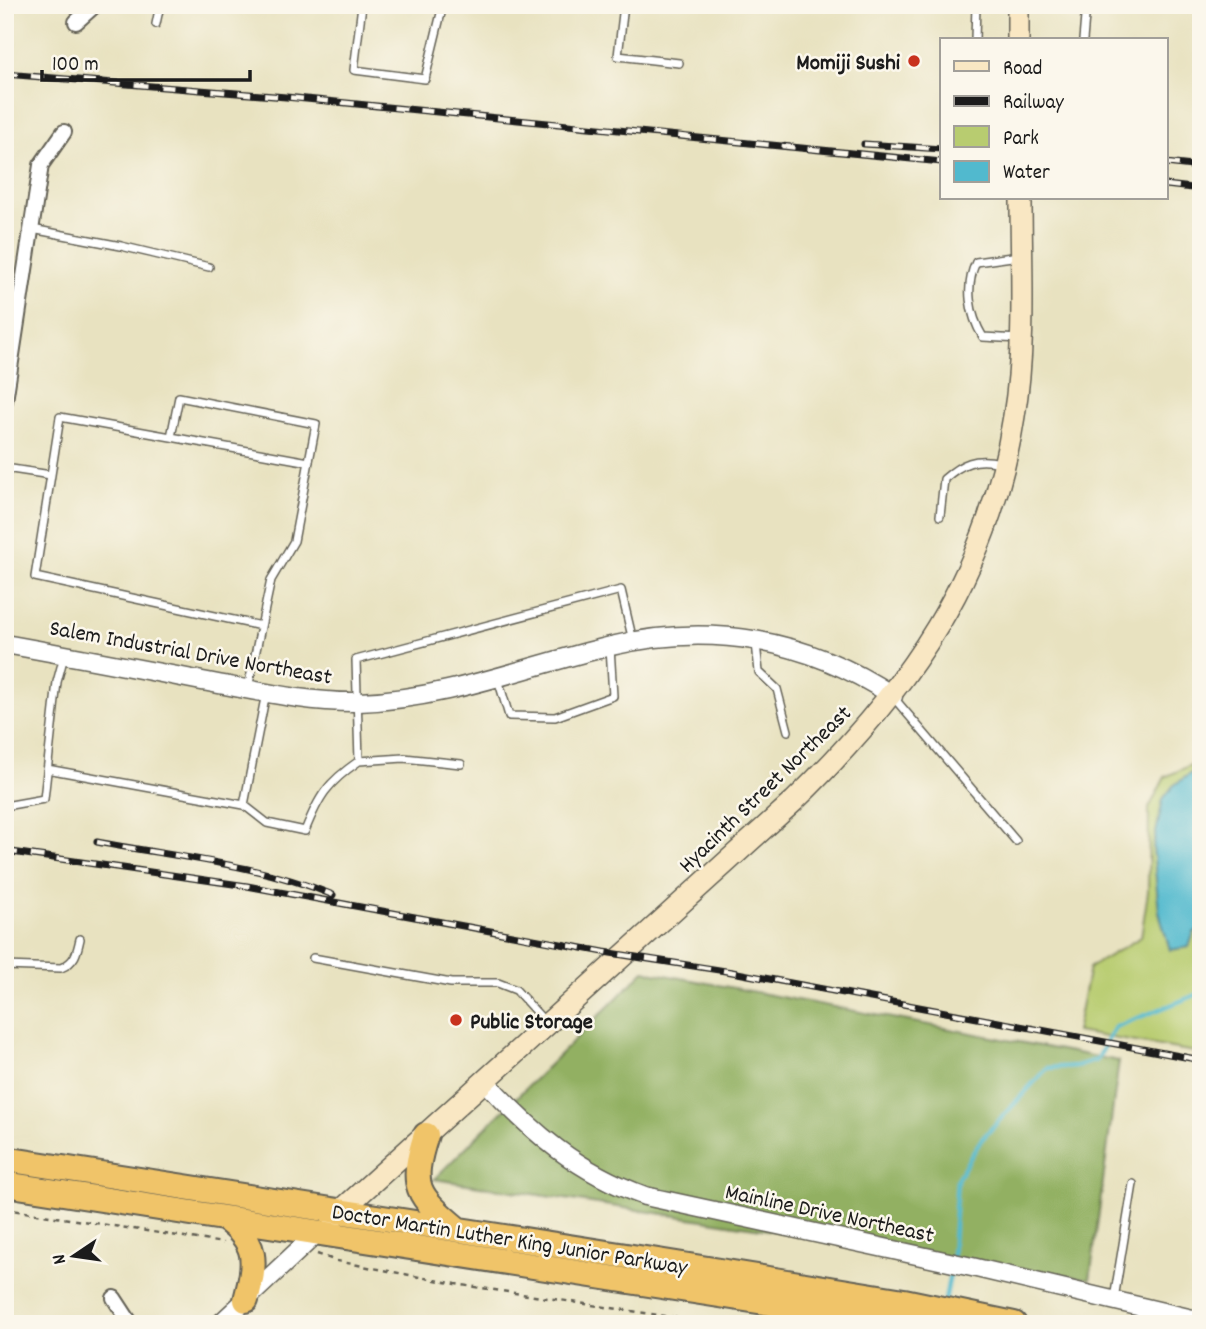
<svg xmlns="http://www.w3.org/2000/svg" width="1206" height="1329" viewBox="0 0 1206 1329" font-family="Dekko,sans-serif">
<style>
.green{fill:#b8cc70;stroke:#6a7446;stroke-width:2}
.forest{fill:#92b062;stroke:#57663f;stroke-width:2}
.water{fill:#51b9ce;stroke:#366a75;stroke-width:2}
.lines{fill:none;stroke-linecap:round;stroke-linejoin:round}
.stream{stroke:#51b9ce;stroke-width:4.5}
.service-casing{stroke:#636155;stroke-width:10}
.minor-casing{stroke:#636155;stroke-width:18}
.tertiary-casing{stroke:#636155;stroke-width:21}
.secondary-casing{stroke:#636155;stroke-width:24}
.trunk-casing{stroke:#636155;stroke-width:28}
.path{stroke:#636155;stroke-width:2.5;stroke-dasharray:5 5;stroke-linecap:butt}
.service{stroke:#fff;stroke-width:7}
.minor{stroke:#fff;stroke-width:14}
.tertiary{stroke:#fff;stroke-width:18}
.secondary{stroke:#f9e7c3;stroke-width:21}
.trunk{stroke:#f0c469;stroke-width:24}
.rail-casing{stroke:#1c1c1c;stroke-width:7}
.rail{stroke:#fbf7ec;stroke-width:4.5;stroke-dasharray:13;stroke-linecap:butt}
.poi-dot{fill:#c8321e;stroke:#fbf7ec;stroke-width:2.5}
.labels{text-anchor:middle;stroke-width:5;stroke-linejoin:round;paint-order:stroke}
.poi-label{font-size:23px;font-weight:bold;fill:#1c1c1c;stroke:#fbf7ec;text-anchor:end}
.street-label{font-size:23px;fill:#1c1c1c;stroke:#fbf7ec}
</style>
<rect width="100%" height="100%" fill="#fbf7ec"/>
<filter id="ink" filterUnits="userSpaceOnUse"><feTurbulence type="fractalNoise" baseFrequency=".0143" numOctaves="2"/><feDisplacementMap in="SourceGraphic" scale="14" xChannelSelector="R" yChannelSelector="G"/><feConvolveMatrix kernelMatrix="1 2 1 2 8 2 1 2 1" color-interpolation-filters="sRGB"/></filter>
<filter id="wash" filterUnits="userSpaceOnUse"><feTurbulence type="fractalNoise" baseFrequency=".00686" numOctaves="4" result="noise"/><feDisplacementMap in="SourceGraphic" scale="28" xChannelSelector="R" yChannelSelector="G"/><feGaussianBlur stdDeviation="1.57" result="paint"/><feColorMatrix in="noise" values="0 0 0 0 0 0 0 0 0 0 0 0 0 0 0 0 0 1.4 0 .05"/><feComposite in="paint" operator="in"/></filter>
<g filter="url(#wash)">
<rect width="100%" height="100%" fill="#e8e2c0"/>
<path class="green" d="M 1201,760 L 1201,1053 L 1076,1032 L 1089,968 L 1141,937 L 1148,892 L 1149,808 L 1165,777 Z"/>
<path class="forest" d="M 644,971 L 1119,1061 L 1090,1279 L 434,1179 Z"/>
<path class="water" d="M 1201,766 L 1201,930 L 1194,932 L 1189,947 L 1170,950 L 1159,912 L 1153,847 L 1163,799 L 1173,786 Z"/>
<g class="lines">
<path class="stream" d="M 952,1259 L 957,1179 L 981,1140 L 1047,1068 L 1077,1066 L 1097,1060 L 1115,1027 L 1201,993
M 945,1301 L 951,1268"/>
</g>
</g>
<g filter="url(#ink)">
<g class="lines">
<defs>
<path id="service" d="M 362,5 L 354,70 L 425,79 L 443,5
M 624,5 L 618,56 L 679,63
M 156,24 L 160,5
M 975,40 L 976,5
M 1083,40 L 1086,5
M 32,229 L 121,246 L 209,267
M 1019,256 L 976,262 C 965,286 969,314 983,337 L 1020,339
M 5,468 L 51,475 L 60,417 L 171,437
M 51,475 L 35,577 L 261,626
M 940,516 L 944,479 C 962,463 976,457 1000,463
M 756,643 L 759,672 L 777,689 L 788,731
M 498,679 L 509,716 L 555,717 L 613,696 L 610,647
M 248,688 L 271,580 L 294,541 L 316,424 L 179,397 L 171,437 L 309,462
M 894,698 L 1016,841
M 359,761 L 404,758 L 461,764
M 47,769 L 244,805 L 266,693
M 244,805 L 267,823 L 305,831 C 319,796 327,783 359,761 L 356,660 L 621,590 L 633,641
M 5,806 L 44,799 L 57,682 L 64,656
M 313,958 L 451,983 L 498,983 L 516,990 L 546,1023
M 5,966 L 61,968 C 75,962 77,953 80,939
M 1114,1299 L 1133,1184"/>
<path id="minor" d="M 76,22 L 95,5
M 5,401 L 41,165 L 64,132
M 114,1298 L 131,1324"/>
<path id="tertiary" d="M 5,644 C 73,656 140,669 208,682 C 258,691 308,703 359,702 C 448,699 526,666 611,646 C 711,622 807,639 893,696
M 485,1081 C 532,1133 578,1172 645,1196 L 972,1267 L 1201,1321
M 220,1324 L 317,1233"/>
<path id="secondary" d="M 1018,5 L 1018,40
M 333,1218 L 794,801 C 908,690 989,576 1014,416 C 1026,344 1021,270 1021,198"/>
<path id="trunk" d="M 426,1135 C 409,1188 417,1195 457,1229
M 5,1159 L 652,1260 L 904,1301 L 1014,1324
M 5,1184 L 906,1324
M 224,1218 C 259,1243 256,1262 246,1300"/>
</defs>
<use href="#service" class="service-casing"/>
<use href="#minor" class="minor-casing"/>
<use href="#tertiary" class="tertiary-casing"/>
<use href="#secondary" class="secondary-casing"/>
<use href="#trunk" class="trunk-casing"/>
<path class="path" d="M 5,1209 L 223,1243
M 317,1254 L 337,1261 L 456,1284 L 716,1324"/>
<use href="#service" class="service"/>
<use href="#minor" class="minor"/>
<use href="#tertiary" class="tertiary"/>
<use href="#secondary" class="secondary"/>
<use href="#trunk" class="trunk"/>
<defs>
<path id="rail" d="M 5,74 L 286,97 L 942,162
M 864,144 L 942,149
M 1166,163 L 1201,167
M 1166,185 L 1201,189
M 97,842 C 176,857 258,864 333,895
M 5,851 L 247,886 L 604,952 L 732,972 L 1201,1060"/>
</defs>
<use href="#rail" class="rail-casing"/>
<use href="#rail" class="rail"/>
</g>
</g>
<g class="poi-dot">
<circle cx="914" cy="61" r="7"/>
<circle cx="456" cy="1020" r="7"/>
</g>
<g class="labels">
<g class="poi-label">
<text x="900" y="69">Momiji Sushi</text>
<text x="470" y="1028" text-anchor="start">Public Storage</text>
</g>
<g class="street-label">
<text transform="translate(191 651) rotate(10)" y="8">Salem Industrial Drive Northeast</text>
<text transform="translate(764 788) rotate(-44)" y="8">Hyacinth Street Northeast</text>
<text transform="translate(830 1212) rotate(12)" y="8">Mainline Drive Northeast</text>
<text transform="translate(510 1238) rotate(9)" y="8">Doctor Martin Luther King Junior Parkway</text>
</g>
</g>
<rect width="1206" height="1329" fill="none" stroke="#fbf7ec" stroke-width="28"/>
<rect x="940" y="38" width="228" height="161" fill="#fbf7ec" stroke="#a29f99" stroke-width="2"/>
<rect x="954" y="61" width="35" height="10" fill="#f9e7c3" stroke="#a29f99" stroke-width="2"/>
<text x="1003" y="74" font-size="21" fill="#1c1c1c">Road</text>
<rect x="954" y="96" width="35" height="10" fill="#1c1c1c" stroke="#a29f99" stroke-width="2"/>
<text x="1003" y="108" font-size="21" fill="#1c1c1c">Railway</text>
<rect x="954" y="126" width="35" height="21" fill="#b8cc70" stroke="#a29f99" stroke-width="2"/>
<text x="1003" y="144" font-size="21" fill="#1c1c1c">Park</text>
<rect x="954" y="161" width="35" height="21" fill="#51b9ce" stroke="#a29f99" stroke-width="2"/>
<text x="1003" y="178" font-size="21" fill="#1c1c1c">Water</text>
<g transform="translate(74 1256) rotate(257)" stroke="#fbf7ec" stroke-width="5" paint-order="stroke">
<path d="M0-5L12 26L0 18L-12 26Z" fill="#1c1c1c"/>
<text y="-10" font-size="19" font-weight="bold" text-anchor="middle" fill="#1c1c1c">N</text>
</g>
<path d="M42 70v10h208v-10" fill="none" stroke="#1c1c1c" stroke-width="3.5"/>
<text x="52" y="70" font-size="21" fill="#1c1c1c" stroke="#fbf7ec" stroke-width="5" paint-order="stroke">100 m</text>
</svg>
